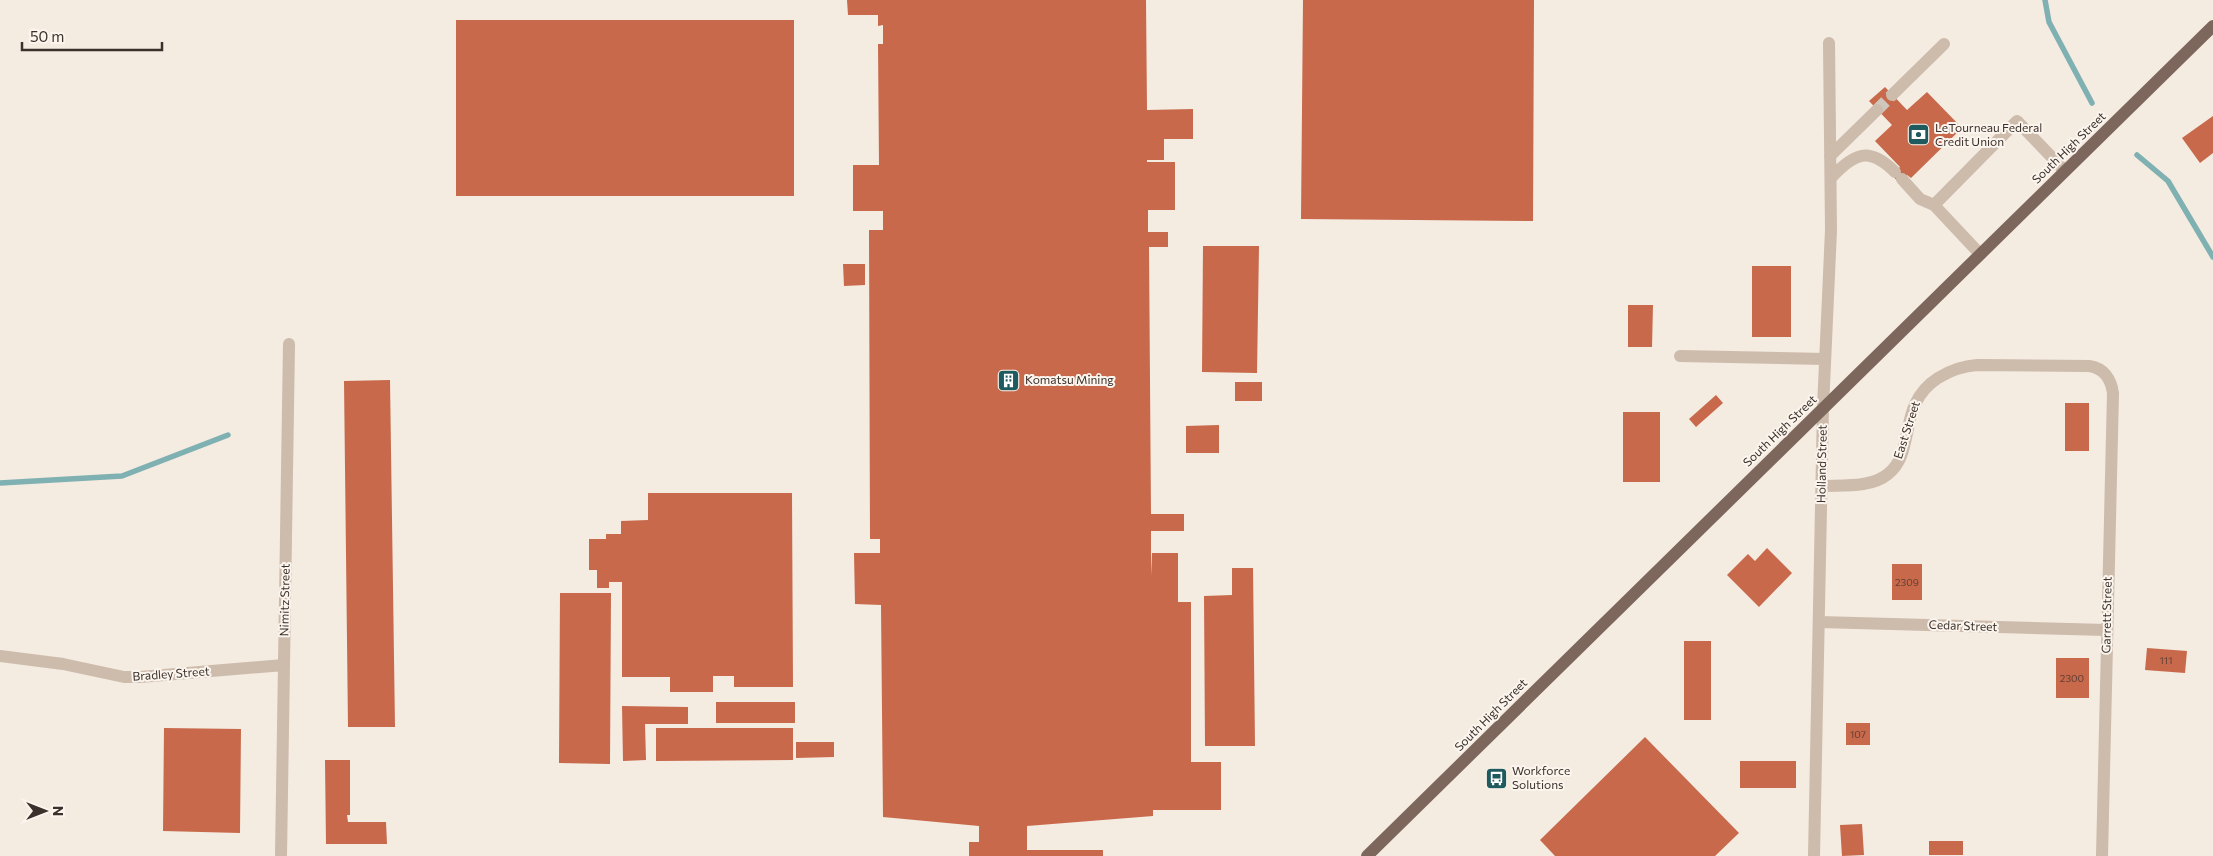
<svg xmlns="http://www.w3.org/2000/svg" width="2213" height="856" viewBox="0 0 2213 856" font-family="Commissioner,sans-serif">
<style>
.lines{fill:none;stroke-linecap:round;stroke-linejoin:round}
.stream{stroke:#7fb0b2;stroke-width:5.5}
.building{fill:#c8694b}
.minor-tunnel{stroke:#cfc6bd;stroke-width:12;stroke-dasharray:12 6;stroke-linecap:butt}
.minor{stroke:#cdbbac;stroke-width:12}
.major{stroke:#7d675c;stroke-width:12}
.labels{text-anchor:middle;stroke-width:4;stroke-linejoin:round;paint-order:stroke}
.number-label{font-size:10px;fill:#5e3e33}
.poi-label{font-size:12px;fill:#3b302b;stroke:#fbf5ee;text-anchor:start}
.street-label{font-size:12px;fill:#3b302b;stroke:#fbf5ee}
</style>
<rect width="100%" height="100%" fill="#f4ebe1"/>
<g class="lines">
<path class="stream" d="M 2045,0 L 2049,22 L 2092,103
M 2137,155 L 2168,181 L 2213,257
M 0,483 L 122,476 L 228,435"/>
</g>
<path class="building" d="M 847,0 L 1146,0 L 1147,110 L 1193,109 L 1193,139 L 1164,139 L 1164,160 L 1147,160 L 1147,162 L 1175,162 L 1175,210 L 1148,210 L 1148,232 L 1168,232 L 1168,247 L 1149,247 L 1151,514 L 1184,514 L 1184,531 L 1151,531 L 1151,576 L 1152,553 L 1178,553 L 1178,602 L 1191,602 L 1191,762 L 1221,762 L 1221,810 L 1153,810 L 1153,816 L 1027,826 L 1027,850 L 1103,850 L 1103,856 L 969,856 L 969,842 L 979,842 L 979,826 L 883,817 L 881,605 L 855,604 L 854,553 L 880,553 L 880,539 L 870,539 L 869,230 L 883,230 L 883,211 L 853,211 L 853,165 L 879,165 L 878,44 L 883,44 L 883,25 L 878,26 L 878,15 L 848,15 Z
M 1303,0 L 1534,0 L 1533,221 L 1301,219 Z
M 456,20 L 794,20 L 794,196 L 456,196 Z
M 1885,87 L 1907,110 L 1927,92 L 1962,128 L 1911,178 L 1907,175 L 1899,183 L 1892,175 L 1900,167 L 1875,141 L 1892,125 L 1869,101 Z
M 2213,116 L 2213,153 L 2200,163 L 2182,138 Z
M 1203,246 L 1259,246 L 1257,373 L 1202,372 Z
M 843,264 L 865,264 L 865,285 L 844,286 Z
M 1752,266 L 1791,266 L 1791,337 L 1752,337 Z
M 1628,305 L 1653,305 L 1652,347 L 1628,347 Z
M 390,380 L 395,727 L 348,727 L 344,381 Z
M 1235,382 L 1262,382 L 1262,401 L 1235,401 Z
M 1716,395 L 1723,403 L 1696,427 L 1689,419 Z
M 2065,403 L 2089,403 L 2089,451 L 2065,451 Z
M 1623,412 L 1660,412 L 1660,482 L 1623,482 Z
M 1219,425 L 1219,453 L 1186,453 L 1186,426 Z
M 648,493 L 792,493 L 793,687 L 734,687 L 734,676 L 713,676 L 713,692 L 670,692 L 670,677 L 622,677 L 622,582 L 609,582 L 609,588 L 597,588 L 597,570 L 589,570 L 589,539 L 606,539 L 606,534 L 621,534 L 621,521 L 648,520 Z
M 1767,548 L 1792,573 L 1759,607 L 1727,575 L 1748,554 L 1755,561 Z
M 1892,564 L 1922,564 L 1922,600 L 1892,600 Z
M 1232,568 L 1253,568 L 1255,746 L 1205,746 L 1204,596 L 1232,595 Z
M 560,593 L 611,593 L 610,764 L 559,763 Z
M 1684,641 L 1711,641 L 1711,720 L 1684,720 Z
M 2147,648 L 2187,651 L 2185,673 L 2145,670 Z
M 2056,658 L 2089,658 L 2089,698 L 2056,698 Z
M 716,702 L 795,702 L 795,723 L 716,723 Z
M 622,706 L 688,707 L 688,724 L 645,724 L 646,760 L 623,761 Z
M 1846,723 L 1870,723 L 1870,745 L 1846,745 Z
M 164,728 L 241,729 L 240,833 L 163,831 Z
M 656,728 L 793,728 L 793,760 L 656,761 Z
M 1645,737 L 1739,833 L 1715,856 L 1555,856 L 1540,840 Z
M 796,742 L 834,742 L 834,757 L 796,758 Z
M 325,760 L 350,760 L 350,815 L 347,815 L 348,822 L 386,822 L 387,844 L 326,844 Z
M 1740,761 L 1796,761 L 1796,788 L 1740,788 Z
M 1862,824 L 1864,855 L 1842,856 L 1840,825 Z
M 1929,841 L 1963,841 L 1963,855 L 1929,855 Z"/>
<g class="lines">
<path class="minor-tunnel" d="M 1877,110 L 1892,95"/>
<path class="minor" d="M 1892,95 L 1944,44
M 1830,156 L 1877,110
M 1831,178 C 1854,153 1869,146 1895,172
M 1902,179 L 1920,199 L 1934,205
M 1980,254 L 1934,205 L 2017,121 L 2065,171
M 1680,356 L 1825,359
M 1822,486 C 1843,485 1871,488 1888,474 C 1917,451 1896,405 1938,378 C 1951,370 1962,366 1977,365 L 2089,366 C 2104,368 2111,379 2113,393 L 2102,856
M 1820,622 L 2106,630
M 0,656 L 63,664 L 124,677 L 140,677 L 284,665
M 281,856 L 289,344
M 1814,856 L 1823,408 L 1831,230 L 1829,43"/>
<path class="major" d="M 1367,856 L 2213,26"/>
</g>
<defs>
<symbol id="bank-square" viewBox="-11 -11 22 22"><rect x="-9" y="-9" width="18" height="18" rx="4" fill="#1f5a5e" stroke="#fbf5ee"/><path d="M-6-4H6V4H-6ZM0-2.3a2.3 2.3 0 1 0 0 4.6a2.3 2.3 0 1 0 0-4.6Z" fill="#fff"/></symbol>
<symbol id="building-square" viewBox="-11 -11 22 22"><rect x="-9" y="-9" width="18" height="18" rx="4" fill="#1f5a5e" stroke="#fbf5ee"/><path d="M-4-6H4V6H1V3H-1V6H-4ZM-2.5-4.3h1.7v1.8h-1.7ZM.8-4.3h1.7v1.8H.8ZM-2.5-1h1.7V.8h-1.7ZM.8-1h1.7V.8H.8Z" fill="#fff"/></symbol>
<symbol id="bus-square" viewBox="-11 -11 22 22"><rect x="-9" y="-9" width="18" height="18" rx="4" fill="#1f5a5e" stroke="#fbf5ee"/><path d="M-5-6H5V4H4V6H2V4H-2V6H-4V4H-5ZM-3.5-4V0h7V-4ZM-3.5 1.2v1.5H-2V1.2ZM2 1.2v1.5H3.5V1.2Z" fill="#fff"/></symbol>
</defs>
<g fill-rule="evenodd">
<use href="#bank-square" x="1906" y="122" width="25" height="25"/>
<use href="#building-square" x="996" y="368" width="25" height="25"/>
<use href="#bus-square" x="1484" y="766" width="25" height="25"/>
</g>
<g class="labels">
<g class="number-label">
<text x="1907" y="586">2309</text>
<text x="2166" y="664">111</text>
<text x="2072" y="682">2300</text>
<text x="1858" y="738">107</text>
</g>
<g class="poi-label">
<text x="1935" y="132">LeTourneau Federal<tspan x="1935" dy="14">Credit Union</tspan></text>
<text x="1025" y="384">Komatsu Mining</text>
<text x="1512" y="775">Workforce<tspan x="1512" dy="14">Solutions</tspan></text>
</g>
<g class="street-label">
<text transform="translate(2069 148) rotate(-44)" y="4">South High Street</text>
<text transform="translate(1907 430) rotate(-72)" y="4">East Street</text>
<text transform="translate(1780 431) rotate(-44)" y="4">South High Street</text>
<text transform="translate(1822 464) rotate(-89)" y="4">Holland Street</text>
<text transform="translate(285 600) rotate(-89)" y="4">Nimitz Street</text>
<text transform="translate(2107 615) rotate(-89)" y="4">Garrett Street</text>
<text transform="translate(1963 626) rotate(2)" y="4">Cedar Street</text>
<text transform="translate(171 674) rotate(-4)" y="4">Bradley Street</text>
<text transform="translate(1491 715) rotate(-45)" y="4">South High Street</text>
</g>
</g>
<g transform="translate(45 811) rotate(90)" stroke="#fbf5ee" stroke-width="4" paint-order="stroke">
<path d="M0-4L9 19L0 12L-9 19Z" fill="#3b302b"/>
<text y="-8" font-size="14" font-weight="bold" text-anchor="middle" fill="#3b302b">N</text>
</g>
<path d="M22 42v8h140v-8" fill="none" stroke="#3b302b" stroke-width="2.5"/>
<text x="30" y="42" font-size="15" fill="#3b302b" stroke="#fbf5ee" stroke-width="4" paint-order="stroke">50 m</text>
</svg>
